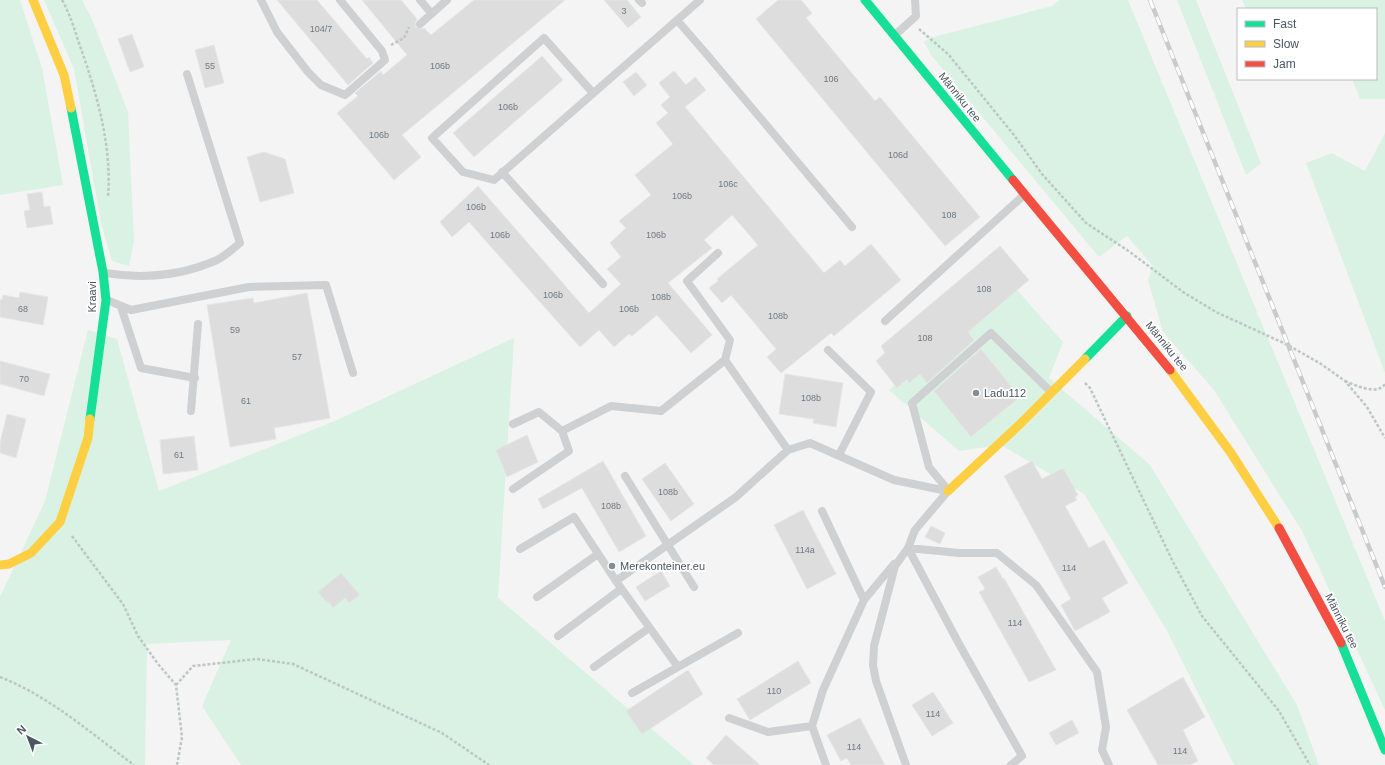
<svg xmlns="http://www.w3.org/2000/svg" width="1385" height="765" viewBox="0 0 1385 765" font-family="Helvetica,sans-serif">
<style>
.green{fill:#d9f2e3}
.building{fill:#ddddde;stroke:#e5e6e7}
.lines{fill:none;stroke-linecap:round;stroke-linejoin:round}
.path{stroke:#bcc7c4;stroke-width:2.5;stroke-dasharray:3 2;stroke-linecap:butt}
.lane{stroke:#ced0d2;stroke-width:8}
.fast{stroke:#16e098;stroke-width:9}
.slow{stroke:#ffcf43;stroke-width:9}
.jam{stroke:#f24e42;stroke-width:9}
.rail-casing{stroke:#c9cacc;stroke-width:4.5}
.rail{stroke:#fff;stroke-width:3;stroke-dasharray:9;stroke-linecap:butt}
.poi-dot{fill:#868d94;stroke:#fff;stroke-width:1.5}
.labels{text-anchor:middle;stroke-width:3.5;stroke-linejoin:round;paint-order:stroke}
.number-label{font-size:9px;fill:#707881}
.street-label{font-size:11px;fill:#4a5661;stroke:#fff}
.poi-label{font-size:11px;fill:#4a5661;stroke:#fff;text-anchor:start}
</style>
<rect width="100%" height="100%" fill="#f4f4f4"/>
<path class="green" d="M 0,0 L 20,0 L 42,68 L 63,185 L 0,195 Z
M 44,0 L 82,0 L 92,19 L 128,112 L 134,241 L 129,266 L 112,261 L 101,223 L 74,69 Z
M 1059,0 L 1128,0 L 1385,621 L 1385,710 L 1302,531 L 1214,390 L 1163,332 L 1148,280 L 1153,266 L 1127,236 L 1099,257 L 931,55 L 924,42 L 930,38 L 1052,6 Z
M 1177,0 L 1196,0 L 1261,163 L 1246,175 Z
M 1242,0 L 1385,0 L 1385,99 L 1360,99 L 1352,79 L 1376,79 L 1376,9 L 1246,9 Z
M 1385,133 L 1385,373 L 1306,163 L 1332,153 L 1365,171 Z
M 1017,290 L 1063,342 L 1049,378 L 1150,465 L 1297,705 L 1319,765 L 1234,765 L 1166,629 L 1084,494 L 1001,445 L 959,451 L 889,390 Z
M 88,330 L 117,339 L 159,491 L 335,421 L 514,338 L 498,598 L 694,765 L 241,765 L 202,706 L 231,640 L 147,644 L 145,765 L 0,765 L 0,597 L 45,501 Z"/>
<path class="building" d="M 277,0 L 317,0 L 367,59 L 369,57 L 373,63 L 348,85 Z
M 362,0 L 401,0 L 417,19 L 415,23 L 416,27 L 421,29 L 424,28 L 431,35 L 474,0 L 565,0 L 402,135 L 421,157 L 394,180 L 337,113 L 358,96 L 355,93 L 381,71 L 383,75 L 407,55 Z
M 604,0 L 627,0 L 641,17 L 628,28 Z
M 778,0 L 801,0 L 812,13 L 806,18 L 875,101 L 880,97 L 980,217 L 945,246 L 756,19 Z
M 132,34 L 144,67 L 130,72 L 118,39 Z
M 214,45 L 224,83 L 205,88 L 195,50 Z
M 542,56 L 563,80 L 474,157 L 453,133 Z
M 674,71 L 686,85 L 695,77 L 706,90 L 685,107 L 824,273 L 840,260 L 845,266 L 871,244 L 901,280 L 834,336 L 831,333 L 781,373 L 767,357 L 776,349 L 731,295 L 722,303 L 709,288 L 718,281 L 717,279 L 758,245 L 732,215 L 704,240 L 712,248 L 668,283 L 712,335 L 691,353 L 657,315 L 632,336 L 629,334 L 614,347 L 599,330 L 580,347 L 469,222 L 452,237 L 440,222 L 478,186 L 589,313 L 621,284 L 607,269 L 621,257 L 610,243 L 626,228 L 619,221 L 651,195 L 635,175 L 673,144 L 656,123 L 668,113 L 661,105 L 670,97 L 659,83 Z
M 636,72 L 647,85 L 634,96 L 623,82 Z
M 264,152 L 285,159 L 294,193 L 260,202 L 247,157 Z
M 42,192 L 44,207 L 50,206 L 53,224 L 27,228 L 24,211 L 30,210 L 27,194 Z
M 1000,246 L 1029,280 L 968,332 L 974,340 L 927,383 L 920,374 L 909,383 L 907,379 L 897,388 L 876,361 L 885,353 L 881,346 Z
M 20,292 L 48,297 L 43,325 L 0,317 L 0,299 L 2,300 L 3,295 L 19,298 Z
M 307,293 L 330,418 L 274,428 L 276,439 L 230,447 L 207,305 L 253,298 L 254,303 Z
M 981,349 L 1020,397 L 971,437 L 934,391 Z
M 0,361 L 50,374 L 44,396 L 0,384 Z
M 785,374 L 843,383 L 836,427 L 813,423 L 814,419 L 779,414 Z
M 7,414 L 26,419 L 16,458 L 0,453 L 0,443 Z
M 527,435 L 538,462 L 507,477 L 496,450 Z
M 194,436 L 198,470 L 163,474 L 160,440 Z
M 603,461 L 646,536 L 619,552 L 582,488 L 543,509 L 538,499 Z
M 1032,461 L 1042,479 L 1063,468 L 1078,495 L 1075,497 L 1077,500 L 1065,506 L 1089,548 L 1104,540 L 1128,583 L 1102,598 L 1110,612 L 1075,631 L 1061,605 L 1071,599 L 1004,476 Z
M 665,463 L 694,504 L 671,521 L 642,479 Z
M 803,510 L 836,574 L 807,589 L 774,525 Z
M 931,526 L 945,533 L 940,544 L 925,537 Z
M 996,567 L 1003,579 L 1004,578 L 1056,670 L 1029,682 L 979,592 L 985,589 L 978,577 Z
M 661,571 L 670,586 L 645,601 L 636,587 Z
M 341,573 L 360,595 L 349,603 L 345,598 L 333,608 L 329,602 L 327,603 L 318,592 Z
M 798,661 L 811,683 L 750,720 L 737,699 Z
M 688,670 L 703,694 L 642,734 L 626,711 Z
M 1183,677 L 1205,717 L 1183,730 L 1198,761 L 1190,765 L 1158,765 L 1127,710 Z
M 933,692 L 953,723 L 932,736 L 912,705 Z
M 860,718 L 869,735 L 885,765 L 851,765 L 847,758 L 841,761 L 827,735 Z
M 1072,720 L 1079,733 L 1056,745 L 1049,733 Z
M 726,735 L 760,765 L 714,765 L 706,758 Z"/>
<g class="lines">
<path class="path" d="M 62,0 C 70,14 74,28 79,43 C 96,91 112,144 108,196
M 919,29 L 948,54 L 1014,135 L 1042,174 L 1086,223 L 1130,252 L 1183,292 L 1216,312 L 1288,345 L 1321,364 L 1345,381 L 1367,407 L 1385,438
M 391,45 L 404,38 L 409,27
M 1345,381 C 1355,385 1377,396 1385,384
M 1085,383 L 1090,388 L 1173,562 L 1202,616 L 1279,711 L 1310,765
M 72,536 L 123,604 L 138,636 L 158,664 L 176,685 L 182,737 L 177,765
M 0,677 C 49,696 92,734 134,765
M 176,685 L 193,666 L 257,659 L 293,664 L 442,733 L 489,765"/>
<path class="lane" d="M 261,0 L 277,32 L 308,72 L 321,85 L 345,95 L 385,60 L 382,51 L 340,0
M 420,0 L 431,13
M 639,0 L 642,3
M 677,20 L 709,57 L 852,227
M 420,24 L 447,0
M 895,35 L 916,16 L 915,0
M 593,93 L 544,38 L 432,138 L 463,172 L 494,180 L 700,0
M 502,172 L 603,284
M 718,253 L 687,281 L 730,340 L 725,360
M 105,273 C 143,279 181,276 217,260 C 225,256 233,249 240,243 L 187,74
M 107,300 L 131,310 L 249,287 L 326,285 L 353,373
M 121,307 L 141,368 L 195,378
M 885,321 L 1024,195
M 828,350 L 871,392 L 839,455
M 191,411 L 198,324
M 562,431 L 611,406 L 661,411 L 725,360 L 788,450
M 625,476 L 694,587
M 513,489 L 569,451 L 562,431 L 539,412 L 513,424
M 948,490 L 929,467 L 912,403 L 991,333 L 1051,392
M 822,511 L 864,600
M 908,548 L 959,553 L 997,553 L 1036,585 L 1097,672 L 1106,727 L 1102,750 L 1109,765
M 908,548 L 958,642 L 1022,756 L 1011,765
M 520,549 L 574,517 L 616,581 L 678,667
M 616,581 L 736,497 L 788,450 L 810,443 L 894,480 L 947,491
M 537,597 L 598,554
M 558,636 L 621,589
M 594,667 L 649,628
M 632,693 L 738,633
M 729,718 L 768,732 L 812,726
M 826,765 L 812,726 L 823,690 L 864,600 L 894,564
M 906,765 L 876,681 L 873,665 L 874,646 L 895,566 L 908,548 L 915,530 L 948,491"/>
<path class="fast" d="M 865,0 L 1013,180
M 71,108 L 103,272 L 106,300 L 90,419
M 1085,359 L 1127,316
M 1341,643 L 1385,750"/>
<path class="slow" d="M 33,0 L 64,75 L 71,108
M 1170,370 L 1231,453 L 1279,528
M 948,491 L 1018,426 L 1085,359
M 0,565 L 9,564 L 31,553 L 60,522 L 88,438 L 90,419"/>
<path class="jam" d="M 1013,180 L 1170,370
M 1279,528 L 1341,643"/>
<defs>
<path id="rail" d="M 1150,0 L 1385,587"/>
</defs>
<use href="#rail" class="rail-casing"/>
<use href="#rail" class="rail"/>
</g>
<g class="poi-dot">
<circle cx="976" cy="393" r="4"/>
<circle cx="612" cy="566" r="4"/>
</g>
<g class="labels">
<g class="number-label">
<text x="624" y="14">3</text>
<text x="321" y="32">104/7</text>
<text x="210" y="69">55</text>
<text x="440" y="69">106b</text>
<text x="831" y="82">106</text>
<text x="508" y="110">106b</text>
<text x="379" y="138">106b</text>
<text x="898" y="158">106d</text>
<text x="728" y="187">106c</text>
<text x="682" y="199">106b</text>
<text x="476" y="210">106b</text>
<text x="949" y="218">108</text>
<text x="500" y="238">106b</text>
<text x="656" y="238">106b</text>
<text x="984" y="292">108</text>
<text x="553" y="298">106b</text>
<text x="661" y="300">108b</text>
<text x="23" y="312">68</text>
<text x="629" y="312">106b</text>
<text x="778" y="319">108b</text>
<text x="235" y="333">59</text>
<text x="925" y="341">108</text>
<text x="297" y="360">57</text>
<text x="24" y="382">70</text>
<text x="811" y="401">108b</text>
<text x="246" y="404">61</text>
<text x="179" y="458">61</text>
<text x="668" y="495">108b</text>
<text x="611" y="509">108b</text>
<text x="805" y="553">114a</text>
<text x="1069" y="571">114</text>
<text x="1015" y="626">114</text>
<text x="774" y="694">110</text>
<text x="933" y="717">114</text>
<text x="854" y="750">114</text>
<text x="1180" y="754">114</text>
</g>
<g class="street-label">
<text transform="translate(960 97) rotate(51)" y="4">Männiku tee</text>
<text transform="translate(92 297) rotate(-90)" y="4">Kraavi</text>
<text transform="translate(1167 346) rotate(51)" y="4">Männiku tee</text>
<text transform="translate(1342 621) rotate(63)" y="4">Männiku tee</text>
</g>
<g class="poi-label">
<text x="984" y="397">Ladu112</text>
<text x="620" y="570">Merekonteiner.eu</text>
</g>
</g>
<rect x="1237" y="8" width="140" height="72" fill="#ffffff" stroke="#b7bbc0"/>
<rect x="1245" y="21" width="20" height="6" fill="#16e098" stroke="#b7bbc0"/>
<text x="1273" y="28" font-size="12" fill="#4a5661">Fast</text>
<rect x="1245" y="41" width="20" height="6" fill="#ffcf43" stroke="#b7bbc0"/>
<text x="1273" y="48" font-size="12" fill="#4a5661">Slow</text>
<rect x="1245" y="61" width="20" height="6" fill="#f24e42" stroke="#b7bbc0"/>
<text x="1273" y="68" font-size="12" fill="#4a5661">Jam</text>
<g transform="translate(28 737) rotate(318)" stroke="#ffffff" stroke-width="3" paint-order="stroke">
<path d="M0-3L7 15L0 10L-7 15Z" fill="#4a5661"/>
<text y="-6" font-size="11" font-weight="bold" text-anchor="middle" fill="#4a5661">N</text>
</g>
</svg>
